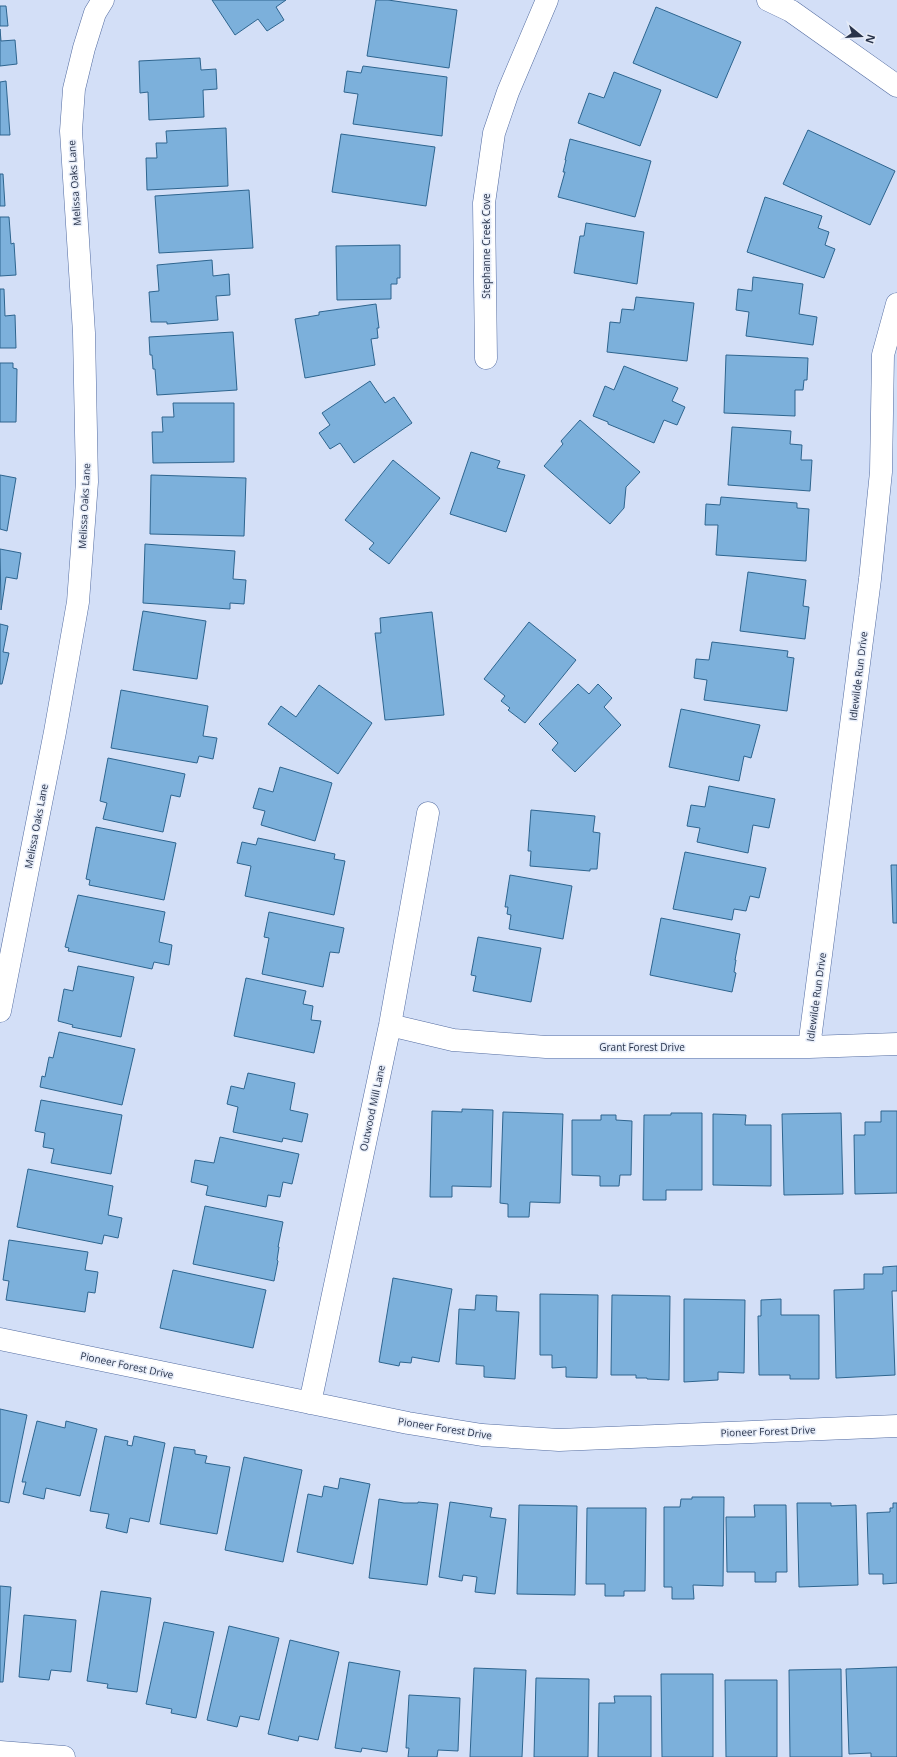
<svg xmlns="http://www.w3.org/2000/svg" width="897" height="1757" viewBox="0 0 897 1757" font-family="'Open Sans',sans-serif">
<style>
.building{fill:#7cb0db;stroke:#2e658f}
.lines{fill:none;stroke-linecap:round;stroke-linejoin:round}
.street-casing{stroke:#536ca1;stroke-width:23}
.street{stroke:#fff;stroke-width:22}
.labels{text-anchor:middle;stroke-width:3;stroke-linejoin:round;paint-order:stroke}
.street-label{font-size:10px;fill:#28334a;stroke:#e6ecf8}
</style>
<rect width="100%" height="100%" fill="#d3dff7"/>
<path class="building" d="M 212,0 L 286,0 L 276,7 L 284,20 L 267,31 L 258,19 L 235,35 Z
M 376,0 L 388,0 L 457,10 L 449,68 L 367,56 Z
M 0,6 L 6,6 L 8,26 L 0,26 Z
M 656,7 L 741,42 L 717,98 L 633,63 Z
M 0,29 L 1,41 L 15,40 L 17,64 L 0,66 Z
M 200,58 L 201,70 L 216,69 L 217,89 L 203,90 L 204,117 L 149,120 L 148,92 L 140,93 L 139,61 Z
M 363,66 L 447,77 L 442,136 L 353,124 L 358,94 L 344,92 L 347,71 L 361,73 Z
M 614,72 L 661,90 L 640,146 L 578,123 L 589,93 L 604,98 Z
M 6,81 L 10,135 L 0,135 L 0,82 Z
M 226,128 L 228,186 L 147,190 L 146,158 L 157,158 L 156,143 L 167,143 L 166,131 Z
M 808,130 L 895,171 L 870,225 L 783,184 Z
M 341,134 L 435,147 L 426,206 L 332,192 Z
M 570,139 L 651,161 L 635,217 L 558,197 L 565,172 L 563,172 L 566,160 L 565,160 Z
M 0,174 L 3,174 L 5,206 L 0,206 Z
M 249,190 L 253,248 L 159,253 L 155,196 Z
M 765,197 L 822,216 L 818,228 L 829,232 L 825,245 L 835,249 L 824,278 L 747,252 Z
M 0,217 L 9,217 L 11,244 L 14,243 L 16,275 L 0,276 Z
M 586,223 L 644,232 L 637,284 L 574,273 L 580,236 L 584,236 Z
M 400,245 L 400,278 L 397,278 L 397,284 L 391,284 L 391,299 L 337,300 L 336,246 Z
M 212,260 L 213,276 L 229,274 L 230,295 L 216,296 L 218,320 L 167,324 L 167,322 L 151,322 L 149,292 L 159,291 L 157,265 Z
M 753,277 L 803,284 L 799,314 L 817,317 L 813,345 L 746,336 L 749,312 L 736,310 L 738,289 L 752,291 Z
M 0,289 L 4,289 L 5,316 L 15,315 L 16,348 L 0,348 Z
M 636,297 L 694,303 L 687,361 L 607,352 L 610,322 L 620,323 L 622,309 L 634,310 Z
M 376,304 L 379,328 L 377,328 L 378,338 L 371,339 L 375,365 L 305,378 L 295,319 L 319,315 L 319,312 Z
M 233,332 L 237,390 L 157,395 L 155,369 L 153,369 L 152,355 L 150,355 L 149,337 Z
M 726,355 L 808,358 L 807,380 L 804,380 L 803,390 L 795,390 L 795,416 L 724,413 Z
M 0,363 L 13,363 L 13,368 L 17,369 L 16,422 L 0,422 Z
M 624,366 L 678,388 L 672,401 L 685,407 L 677,425 L 664,420 L 654,443 L 608,424 L 608,422 L 593,416 L 605,386 L 614,390 Z
M 370,381 L 385,403 L 394,397 L 412,423 L 354,463 L 340,443 L 330,449 L 319,433 L 330,425 L 322,413 Z
M 173,403 L 234,403 L 234,462 L 153,463 L 152,432 L 163,432 L 162,417 L 174,417 Z
M 580,420 L 640,472 L 626,487 L 624,508 L 610,524 L 544,466 L 563,444 L 561,441 Z
M 732,427 L 791,431 L 790,444 L 802,445 L 801,460 L 812,460 L 810,491 L 728,485 Z
M 471,452 L 500,461 L 497,468 L 525,475 L 506,532 L 450,514 Z
M 393,460 L 440,498 L 389,564 L 369,549 L 374,543 L 345,520 Z
M 0,475 L 16,478 L 7,531 L 0,529 Z
M 151,475 L 246,478 L 244,536 L 150,534 Z
M 721,497 L 797,503 L 797,508 L 809,509 L 806,561 L 716,555 L 718,525 L 705,525 L 706,504 L 720,505 Z
M 145,544 L 235,551 L 233,579 L 246,580 L 244,604 L 230,603 L 230,609 L 143,603 Z
M 0,549 L 21,553 L 17,579 L 6,577 L 1,610 Z
M 748,572 L 806,580 L 803,606 L 809,607 L 805,639 L 740,631 Z
M 143,611 L 206,621 L 197,679 L 133,670 Z
M 432,612 L 444,715 L 385,720 L 375,633 L 381,633 L 380,618 Z
M 529,622 L 576,660 L 525,723 L 508,710 L 510,708 L 501,701 L 505,696 L 484,679 Z
M 0,624 L 8,626 L 3,652 L 9,653 L 2,684 L 0,684 Z
M 712,642 L 788,651 L 787,657 L 794,658 L 787,711 L 704,700 L 707,680 L 694,678 L 696,659 L 709,660 Z
M 578,684 L 589,694 L 598,684 L 612,698 L 604,707 L 621,725 L 575,772 L 552,750 L 558,743 L 539,724 Z
M 319,685 L 372,723 L 338,774 L 268,724 L 281,706 L 296,717 Z
M 121,690 L 208,706 L 203,736 L 217,738 L 213,759 L 199,756 L 197,763 L 111,748 Z
M 681,709 L 760,725 L 751,758 L 744,756 L 739,781 L 669,767 Z
M 108,758 L 185,774 L 180,797 L 171,795 L 163,832 L 103,819 L 107,803 L 100,801 Z
M 280,767 L 332,783 L 315,841 L 261,825 L 265,811 L 253,808 L 259,788 L 273,792 Z
M 709,786 L 775,799 L 769,828 L 753,825 L 748,853 L 697,842 L 700,828 L 687,826 L 691,805 L 705,807 Z
M 531,810 L 595,816 L 593,832 L 600,833 L 597,869 L 590,869 L 590,871 L 530,866 L 531,851 L 528,851 Z
M 96,827 L 176,843 L 164,900 L 89,885 L 90,880 L 86,879 Z
M 258,838 L 335,854 L 334,859 L 345,861 L 334,915 L 245,896 L 251,866 L 237,863 L 242,842 L 256,845 Z
M 685,852 L 766,868 L 759,898 L 750,896 L 746,911 L 734,909 L 732,920 L 673,909 Z
M 891,865 L 897,865 L 897,923 L 893,923 Z
M 510,875 L 572,886 L 563,939 L 509,929 L 511,915 L 507,914 L 508,907 L 505,907 Z
M 78,895 L 165,912 L 159,942 L 172,945 L 169,965 L 154,962 L 152,969 L 68,951 L 69,948 L 65,947 Z
M 269,912 L 344,928 L 339,953 L 330,952 L 323,987 L 262,974 L 269,938 L 264,937 Z
M 661,918 L 740,934 L 735,960 L 736,960 L 734,972 L 736,973 L 732,992 L 650,975 Z
M 478,937 L 541,948 L 531,1002 L 473,991 L 476,976 L 471,975 Z
M 78,966 L 134,977 L 121,1037 L 72,1027 L 73,1025 L 58,1021 L 64,989 L 73,991 Z
M 246,978 L 306,991 L 303,1004 L 313,1006 L 311,1020 L 321,1021 L 314,1053 L 234,1036 Z
M 59,1032 L 135,1049 L 122,1105 L 40,1087 L 42,1076 L 45,1077 L 49,1057 L 53,1058 Z
M 248,1073 L 295,1083 L 290,1110 L 308,1114 L 302,1142 L 283,1138 L 282,1142 L 233,1132 L 238,1107 L 227,1104 L 231,1086 L 244,1089 Z
M 41,1100 L 122,1115 L 111,1174 L 51,1163 L 54,1149 L 43,1147 L 45,1133 L 35,1131 Z
M 462,1109 L 493,1110 L 491,1187 L 452,1186 L 452,1197 L 430,1197 L 432,1111 L 462,1112 Z
M 881,1111 L 897,1111 L 897,1193 L 855,1194 L 854,1135 L 865,1135 L 865,1122 L 881,1122 Z
M 503,1112 L 563,1114 L 560,1203 L 530,1202 L 529,1217 L 508,1217 L 508,1204 L 500,1203 Z
M 671,1113 L 702,1113 L 702,1190 L 666,1190 L 666,1200 L 643,1200 L 644,1115 L 671,1115 Z
M 841,1113 L 843,1194 L 784,1195 L 782,1114 Z
M 713,1114 L 746,1115 L 745,1125 L 771,1125 L 771,1186 L 713,1185 Z
M 601,1115 L 616,1115 L 616,1120 L 632,1121 L 631,1175 L 620,1175 L 619,1186 L 600,1186 L 600,1176 L 572,1175 L 572,1120 L 601,1120 Z
M 220,1137 L 299,1154 L 292,1184 L 283,1182 L 280,1197 L 268,1195 L 266,1207 L 206,1195 L 208,1186 L 191,1182 L 195,1160 L 214,1163 Z
M 28,1169 L 113,1186 L 108,1215 L 122,1218 L 118,1238 L 104,1235 L 102,1244 L 17,1227 Z
M 205,1206 L 283,1222 L 278,1247 L 279,1247 L 277,1260 L 278,1261 L 274,1281 L 193,1264 Z
M 9,1240 L 88,1252 L 85,1270 L 98,1272 L 95,1293 L 88,1292 L 85,1312 L 6,1300 L 9,1281 L 3,1280 Z
M 897,1266 L 897,1291 L 892,1291 L 895,1375 L 836,1378 L 834,1290 L 864,1289 L 864,1274 L 883,1274 L 883,1267 Z
M 173,1270 L 266,1290 L 253,1348 L 160,1328 Z
M 393,1278 L 452,1289 L 439,1362 L 412,1357 L 411,1363 L 400,1362 L 399,1366 L 379,1362 Z
M 540,1294 L 598,1295 L 597,1378 L 566,1377 L 566,1367 L 552,1368 L 552,1355 L 540,1355 Z
M 476,1295 L 497,1296 L 496,1311 L 519,1312 L 515,1379 L 484,1377 L 484,1366 L 456,1364 L 459,1309 L 475,1310 Z
M 612,1295 L 670,1296 L 669,1380 L 647,1379 L 647,1378 L 636,1378 L 636,1375 L 611,1375 Z
M 684,1299 L 745,1300 L 744,1373 L 718,1372 L 718,1380 L 684,1382 Z
M 781,1299 L 781,1315 L 819,1315 L 819,1379 L 790,1379 L 790,1375 L 759,1375 L 758,1316 L 761,1316 L 761,1300 Z
M 0,1409 L 27,1415 L 9,1503 L 0,1501 Z
M 37,1421 L 65,1428 L 66,1421 L 97,1429 L 80,1496 L 46,1488 L 44,1499 L 23,1494 L 26,1482 L 22,1482 Z
M 105,1436 L 128,1441 L 127,1445 L 132,1446 L 134,1436 L 165,1443 L 149,1522 L 130,1518 L 127,1533 L 106,1528 L 109,1514 L 90,1511 Z
M 174,1447 L 195,1450 L 195,1454 L 207,1456 L 205,1463 L 230,1467 L 217,1534 L 160,1524 Z
M 244,1457 L 302,1470 L 283,1562 L 225,1550 Z
M 340,1478 L 370,1484 L 353,1564 L 297,1552 L 308,1494 L 322,1497 L 324,1486 L 338,1489 Z
M 692,1497 L 724,1497 L 723,1586 L 693,1585 L 694,1599 L 672,1599 L 672,1587 L 664,1587 L 664,1507 L 680,1507 L 681,1499 L 692,1499 Z
M 379,1499 L 404,1503 L 418,1503 L 418,1502 L 438,1504 L 427,1585 L 369,1578 Z
M 450,1502 L 492,1508 L 490,1517 L 506,1519 L 495,1594 L 475,1592 L 477,1577 L 463,1575 L 462,1581 L 439,1577 Z
M 797,1503 L 831,1503 L 831,1506 L 856,1505 L 858,1585 L 799,1587 Z
M 893,1503 L 897,1503 L 897,1583 L 883,1584 L 883,1574 L 869,1574 L 867,1513 L 890,1512 L 890,1508 L 893,1508 Z
M 519,1505 L 577,1506 L 575,1595 L 517,1594 Z
M 754,1505 L 786,1505 L 787,1572 L 776,1572 L 776,1582 L 755,1582 L 755,1572 L 727,1572 L 726,1517 L 755,1517 Z
M 587,1508 L 646,1508 L 645,1591 L 624,1591 L 624,1596 L 605,1596 L 605,1584 L 586,1584 Z
M 0,1586 L 11,1587 L 3,1682 L 0,1682 Z
M 101,1591 L 151,1598 L 137,1692 L 107,1688 L 108,1684 L 87,1681 Z
M 24,1615 L 76,1620 L 71,1672 L 51,1670 L 49,1680 L 19,1677 Z
M 164,1622 L 214,1632 L 196,1718 L 171,1713 L 172,1709 L 146,1704 Z
M 229,1626 L 279,1638 L 259,1720 L 240,1716 L 237,1727 L 207,1720 Z
M 290,1640 L 339,1652 L 318,1740 L 299,1736 L 298,1741 L 268,1734 Z
M 349,1662 L 400,1671 L 387,1752 L 362,1748 L 361,1752 L 335,1748 Z
M 897,1667 L 897,1757 L 871,1757 L 871,1753 L 849,1754 L 846,1669 Z
M 474,1668 L 526,1670 L 522,1757 L 470,1757 Z
M 841,1669 L 842,1757 L 790,1757 L 789,1670 Z
M 661,1674 L 713,1674 L 713,1757 L 662,1757 Z
M 536,1678 L 589,1679 L 588,1757 L 534,1757 Z
M 725,1680 L 777,1680 L 777,1757 L 726,1757 Z
M 409,1695 L 460,1698 L 458,1751 L 438,1750 L 437,1757 L 408,1757 L 409,1748 L 406,1748 Z
M 614,1696 L 651,1696 L 651,1757 L 598,1757 L 599,1703 L 615,1703 Z"/>
<g class="lines">
<defs>
<path id="street" d="M 768,0 L 791,11 L 897,86
M 486,358 L 484,203 L 494,133 L 508,92 L 547,0
M 0,1011 L 55,732 L 78,602 L 87,482 L 84,333 L 71,131 L 74,89 L 84,48 L 95,13 L 103,0
M 390,1025 L 453,1040 L 546,1047 L 809,1047 L 897,1044
M 809,1047 L 870,579 L 881,472 L 883,355 L 897,304
M 0,1339 L 408,1423 L 482,1435 L 559,1440 L 897,1426
M 310,1403 L 390,1025 L 428,813
M 0,1752 L 64,1757"/>
</defs>
<use href="#street" class="street-casing"/>
<use href="#street" class="street"/>
</g>
<g class="labels">
<g class="street-label">
<text transform="translate(74 183) rotate(-94)" y="4">Melissa Oaks Lane</text>
<text transform="translate(486 246) rotate(-90)" y="4">Stephanne Creek Cove</text>
<text transform="translate(84 506) rotate(-87)" y="4">Melissa Oaks Lane</text>
<text transform="translate(858 676) rotate(-83)" y="4">Idlewilde Run Drive</text>
<text transform="translate(36 826) rotate(-79)" y="4">Melissa Oaks Lane</text>
<text transform="translate(816 997) rotate(-82)" y="4">Idlewilde Run Drive</text>
<text x="642" y="1051">Grant Forest Drive</text>
<text transform="translate(372 1108) rotate(-78)" y="4">Outwood Mill Lane</text>
<text transform="translate(127 1365) rotate(12)" y="4">Pioneer Forest Drive</text>
<text transform="translate(445 1428) rotate(9)" y="4">Pioneer Forest Drive</text>
<text transform="translate(768 1431) rotate(-2)" y="4">Pioneer Forest Drive</text>
</g>
</g>
<g transform="translate(861 36) rotate(108)" stroke="#e6ecf8" stroke-width="3" paint-order="stroke">
<path d="M0-3L7 15L0 10L-7 15Z" fill="#28334a"/>
<text y="-6" font-size="11" font-weight="bold" text-anchor="middle" fill="#28334a">N</text>
</g>
</svg>
